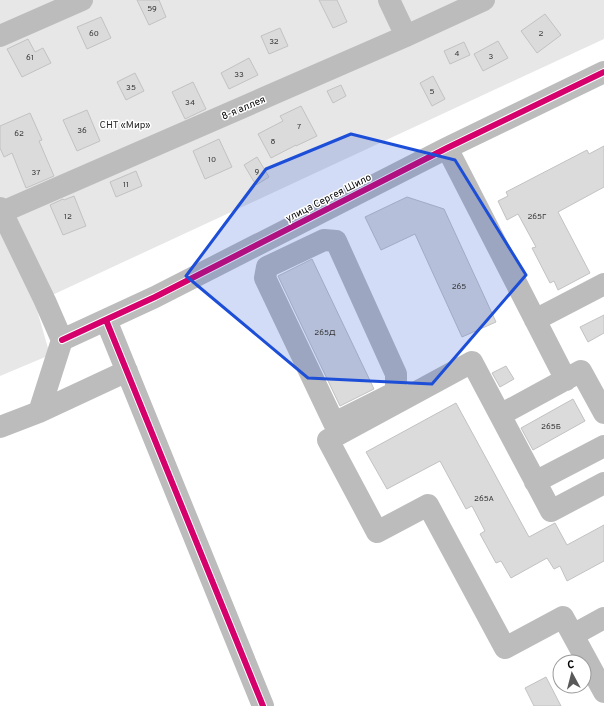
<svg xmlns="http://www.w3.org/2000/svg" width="604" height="706" viewBox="0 0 604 706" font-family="Overpass,sans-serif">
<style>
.green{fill:#e7e7e7}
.building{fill:#dbdbdb;stroke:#c2c2c2}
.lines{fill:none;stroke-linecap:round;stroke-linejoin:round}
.minor{stroke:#bcbcbc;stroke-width:22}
.cycleway-casing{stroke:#fff;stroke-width:8}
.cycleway{stroke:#d6006c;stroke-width:6}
.marked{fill:#1d4ed8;fill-opacity:0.2;stroke:#1d4ed8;stroke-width:3;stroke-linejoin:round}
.labels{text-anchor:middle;stroke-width:3;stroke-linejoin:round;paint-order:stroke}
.number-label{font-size:8px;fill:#373737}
.street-label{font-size:10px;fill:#000;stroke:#fff}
.park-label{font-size:10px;fill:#2b2b2b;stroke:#fff}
</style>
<rect width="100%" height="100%" fill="#fff"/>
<path class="green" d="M 0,0 L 604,0 L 604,39 L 35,303 L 50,355 L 0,376 Z"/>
<path class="building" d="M 137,0 L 159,0 L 166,17 L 149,25 Z
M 319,0 L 337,0 L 347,22 L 333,28 Z
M 545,14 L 561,35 L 537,53 L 521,31 Z
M 101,17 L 111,38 L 87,49 L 77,27 Z
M 280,28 L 288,46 L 269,54 L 261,36 Z
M 28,39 L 35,52 L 43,48 L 51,63 L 22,77 L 7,49 Z
M 498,41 L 508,58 L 483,71 L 474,54 Z
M 464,42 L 470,55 L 450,64 L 444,51 Z
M 249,58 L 258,75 L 229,89 L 221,73 Z
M 135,73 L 144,91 L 126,100 L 117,82 Z
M 433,76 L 445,99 L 432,106 L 420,83 Z
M 193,82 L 206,109 L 185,119 L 172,92 Z
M 341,85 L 346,96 L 333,103 L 327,91 Z
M 301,106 L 317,136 L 296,146 L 296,145 L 271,158 L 258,134 L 283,121 L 280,116 Z
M 87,110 L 100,141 L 77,151 L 63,120 Z
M 30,113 L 42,140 L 39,141 L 54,176 L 26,188 L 12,153 L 4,157 L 0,148 L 0,126 Z
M 219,139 L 232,167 L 205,179 L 193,151 Z
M 604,146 L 604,187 L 558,212 L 590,273 L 558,290 L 554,281 L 550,283 L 532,248 L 536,247 L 518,214 L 507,220 L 498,201 L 508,196 L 506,192 L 587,150 L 589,154 Z
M 257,157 L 269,177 L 256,185 L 244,165 Z
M 136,171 L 142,186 L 116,197 L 110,182 Z
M 74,196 L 86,226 L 63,235 L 50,205 L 63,199 L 64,200 Z
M 407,197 L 444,209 L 496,322 L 462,337 L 415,234 L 381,250 L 365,217 Z
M 312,259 L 374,389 L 340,406 L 278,276 Z
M 604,315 L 604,333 L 588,342 L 580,327 Z
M 506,366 L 514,379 L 500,387 L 492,373 Z
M 573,399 L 585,421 L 533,450 L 521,428 Z
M 456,403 L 529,537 L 555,523 L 567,545 L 604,525 L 604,561 L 567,581 L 560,566 L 554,569 L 547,558 L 511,578 L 501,561 L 496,563 L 480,534 L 485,531 L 472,506 L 466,509 L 440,461 L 387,489 L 366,452 Z
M 546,677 L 561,706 L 534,706 L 525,688 Z"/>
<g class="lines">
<path class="minor" d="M 389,0 L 406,36
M 0,36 L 82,0
M 447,148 L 566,380
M 0,208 L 45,301 L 62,340 L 39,412
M 0,213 L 406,36 L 484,0
M 324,240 L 336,241 L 396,374 L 396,392 L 334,423 L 265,278 L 267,267 Z
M 106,320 L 263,706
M 535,320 L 604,284
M 62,340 L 155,297 L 447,148 L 604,72
M 500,415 L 581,371 L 604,413
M 0,427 L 39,412 L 127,371
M 535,482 L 604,446
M 604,483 L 551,511 L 472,362 L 328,440 L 377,532 L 428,505 L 505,648 L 563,617 L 604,692
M 573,635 L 604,618"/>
<defs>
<path id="cycleway" d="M 106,320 L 263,706
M 62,340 L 155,297 L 447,148 L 604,72"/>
</defs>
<use href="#cycleway" class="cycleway-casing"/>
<use href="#cycleway" class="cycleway"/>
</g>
<path class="marked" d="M 351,134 L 455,160 L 526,275 L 432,384 L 308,378 L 186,276 L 266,169 Z"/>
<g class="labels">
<g class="number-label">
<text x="152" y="11">59</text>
<text x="94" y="36">60</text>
<text x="541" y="36">2</text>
<text x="274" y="44">32</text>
<text x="457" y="56">4</text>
<text x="491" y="59">3</text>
<text x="30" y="60">61</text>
<text x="239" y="77">33</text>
<text x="131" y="90">35</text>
<text x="432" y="94">5</text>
<text x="190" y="105">34</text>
<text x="299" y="129">7</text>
<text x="82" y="133">36</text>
<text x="19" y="136">62</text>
<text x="273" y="144">8</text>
<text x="212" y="162">10</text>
<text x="257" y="174">9</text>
<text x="36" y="175">37</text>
<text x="126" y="187">11</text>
<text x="68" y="219">12</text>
<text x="537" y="219">265Г</text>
<text x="459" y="289">265</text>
<text x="325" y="335">265Д</text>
<text x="551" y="429">265Б</text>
<text x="484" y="501">265А</text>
</g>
<g class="street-label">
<text transform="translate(243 107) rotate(-23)" y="4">8-я аллея</text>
<text transform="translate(328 197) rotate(-27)" y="4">улица Сергея Шило</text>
</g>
<g class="park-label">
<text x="125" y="128">СНТ «Мир»</text>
</g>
</g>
<g transform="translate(572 674) rotate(353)"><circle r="19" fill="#ffffff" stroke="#999999"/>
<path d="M0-3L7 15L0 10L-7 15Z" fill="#595959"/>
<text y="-6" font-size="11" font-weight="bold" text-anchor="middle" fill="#000000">С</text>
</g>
</svg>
